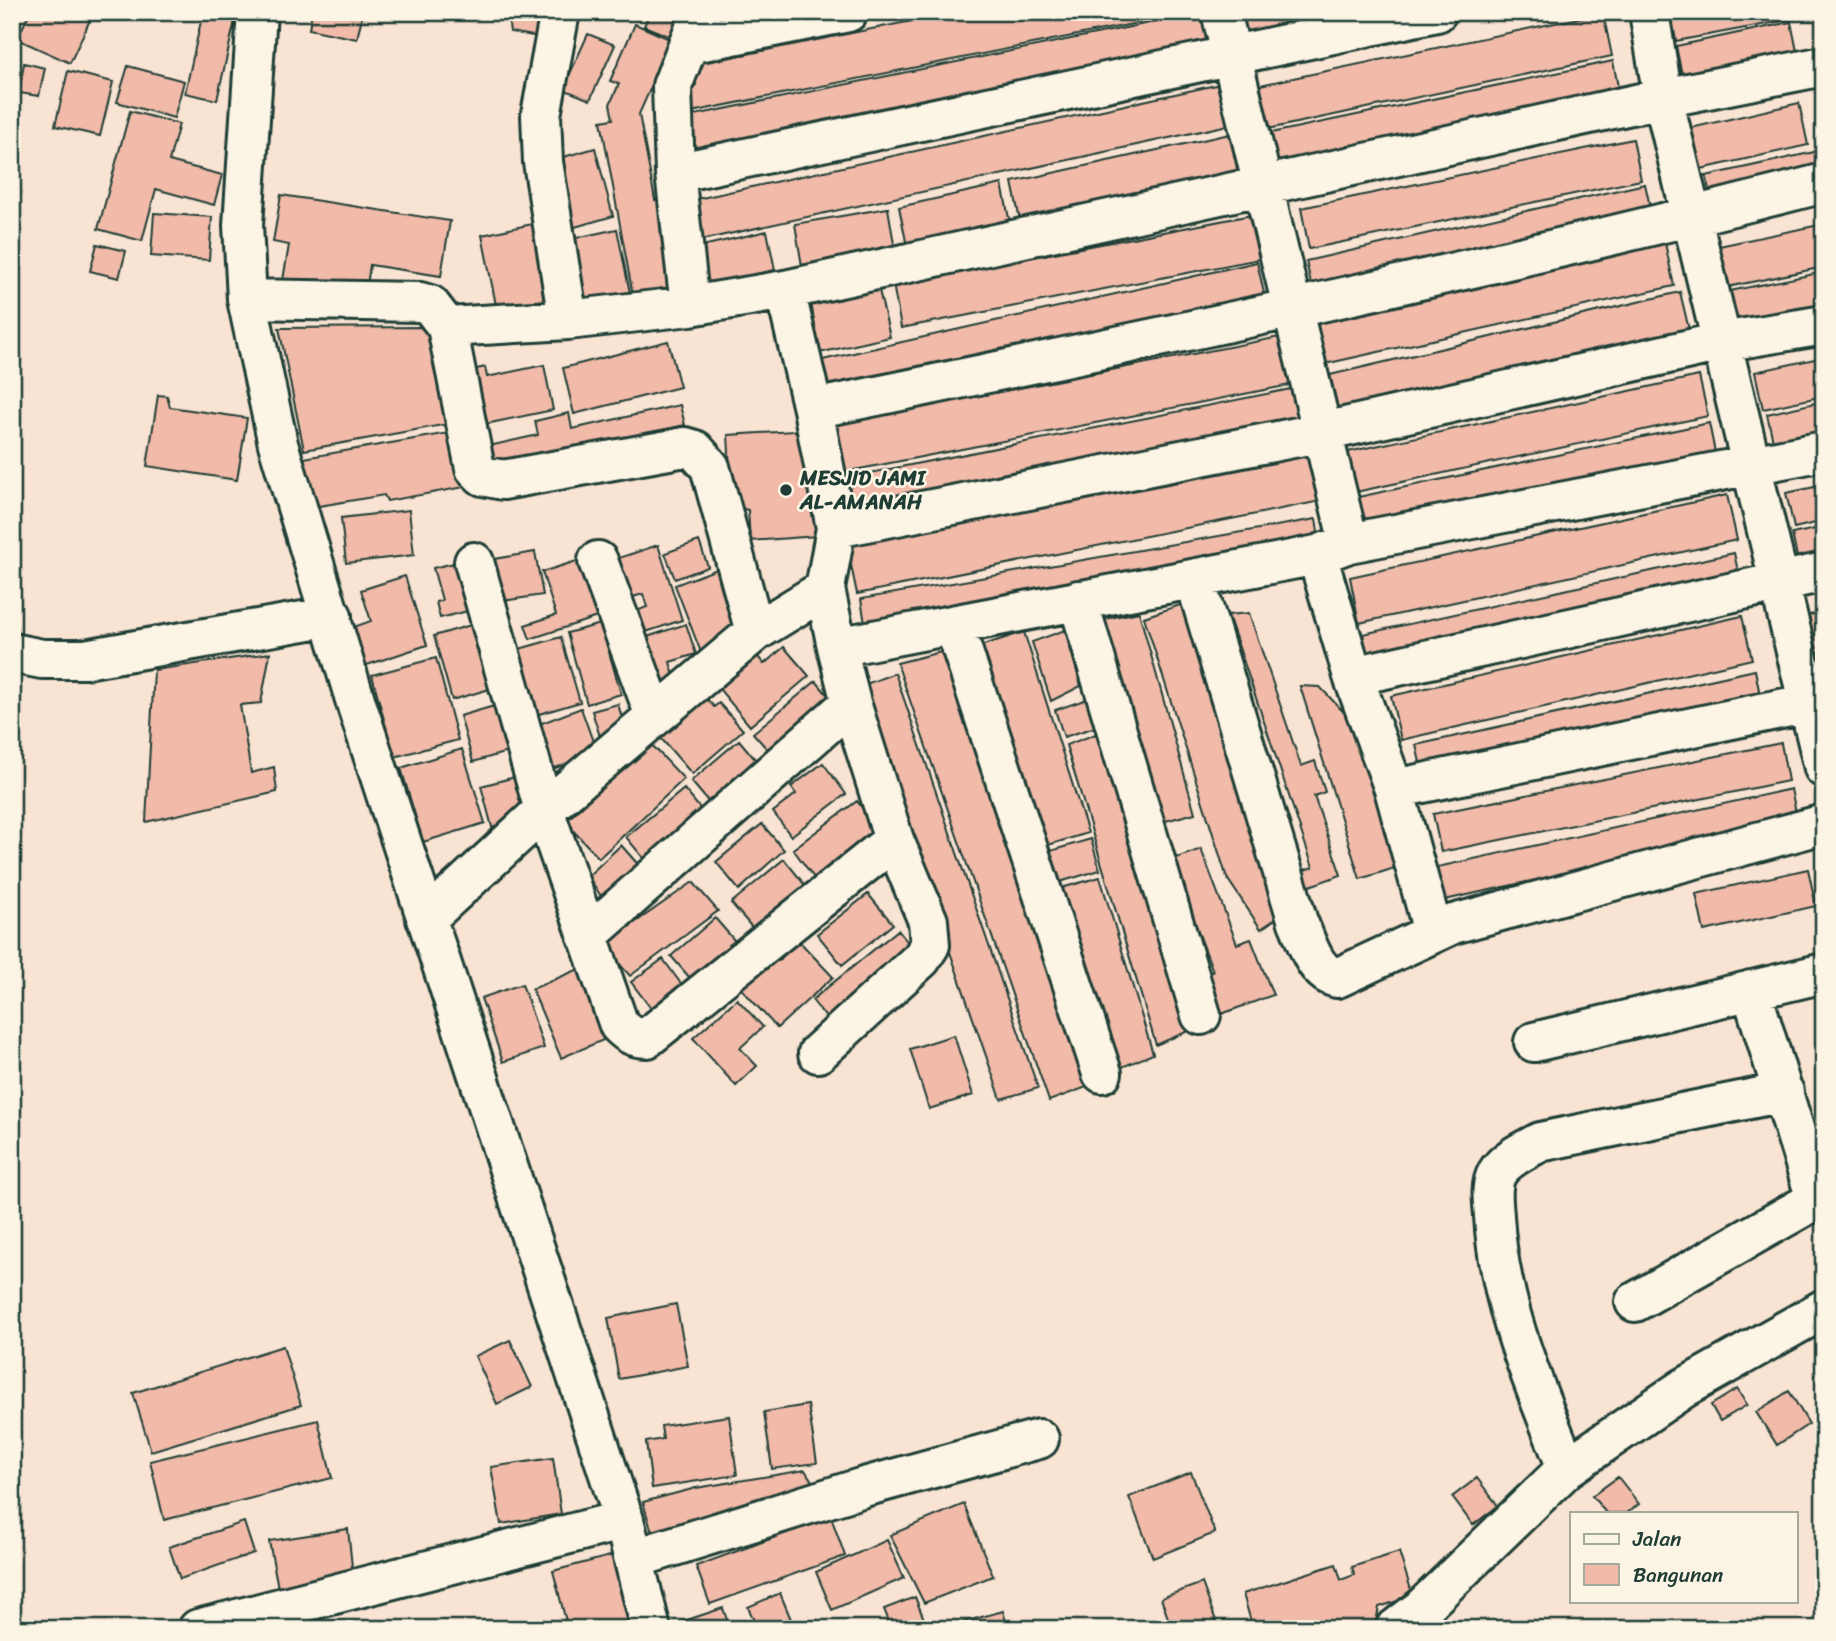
<svg xmlns="http://www.w3.org/2000/svg" width="1836" height="1641" viewBox="0 0 1836 1641" font-family="Sriracha,sans-serif">
<style>
.building{fill:#f2baa9;stroke:#1f3d34;stroke-width:2}
.lines{fill:none;stroke-linecap:round;stroke-linejoin:round}
.minor-casing{stroke:#1f3d34;stroke-width:44}
.minor{stroke:#fcf5e5;stroke-width:38}
.poi-dot{fill:#1f3d34;stroke:#fcf5e5;stroke-width:2.5}
.labels{text-anchor:middle;stroke-width:5;stroke-linejoin:round;paint-order:stroke}
.poi-label{font-size:21px;font-weight:bold;fill:#1f3d34;stroke:#fcf5e5;text-anchor:start}
</style>
<rect width="100%" height="100%" fill="#f9e3d3"/>
<filter id="ink" filterUnits="userSpaceOnUse"><feTurbulence type="fractalNoise" baseFrequency=".0143" numOctaves="2"/><feDisplacementMap in="SourceGraphic" scale="14" xChannelSelector="R" yChannelSelector="G"/><feConvolveMatrix kernelMatrix="1 2 1 2 8 2 1 2 1" color-interpolation-filters="sRGB"/></filter>
<g filter="url(#ink)">
<path class="building" d="M 30,12 L 73,12 L 90,20 L 70,63 L 17,39 Z
M 203,12 L 236,16 L 217,100 L 185,93 Z
M 312,12 L 363,12 L 357,39 L 309,29 Z
M 507,12 L 550,12 L 545,38 L 510,32 Z
M 650,12 L 676,12 L 689,23 L 676,39 L 644,26 Z
M 957,12 L 1193,12 L 691,112 L 686,87 L 696,85 L 692,65 Z
M 1204,12 L 1216,51 L 688,158 L 680,118 Z
M 1241,12 L 1411,12 L 1248,46 Z
M 1671,12 L 1813,12 L 1814,15 L 1676,41 Z
M 1603,13 L 1612,56 L 1268,129 L 1260,85 Z
M 1791,22 L 1799,61 L 1684,85 L 1676,46 Z
M 635,24 L 672,40 L 639,114 L 655,200 L 670,197 L 689,297 L 635,307 L 601,121 L 613,119 L 610,104 L 619,84 L 610,81 Z
M 588,34 L 615,45 L 590,100 L 563,89 Z
M 1613,61 L 1620,97 L 1279,169 L 1271,133 Z
M 24,63 L 45,68 L 39,96 L 19,93 Z
M 128,66 L 184,81 L 174,118 L 117,102 Z
M 68,71 L 113,82 L 100,136 L 55,126 Z
M 1225,83 L 1233,124 L 697,241 L 688,201 Z
M 1799,103 L 1808,145 L 1701,169 L 1691,128 Z
M 130,111 L 179,124 L 169,161 L 222,175 L 214,205 L 156,189 L 142,241 L 98,229 Z
M 1230,134 L 1239,177 L 1021,225 L 1012,182 Z
M 1633,139 L 1641,180 L 1309,249 L 1301,208 Z
M 595,148 L 613,216 L 568,229 L 559,198 L 570,195 L 560,158 Z
M 1819,151 L 1824,173 L 1712,204 L 1706,176 Z
M 1002,184 L 1011,228 L 908,251 L 899,207 Z
M 1645,184 L 1653,220 L 1314,297 L 1306,261 Z
M 281,195 L 450,221 L 441,276 L 370,265 L 366,292 L 283,280 L 289,245 L 273,242 Z
M 888,208 L 895,250 L 802,266 L 795,224 Z
M 154,213 L 212,217 L 209,260 L 151,256 Z
M 1262,213 L 1270,257 L 901,328 L 893,284 Z
M 537,223 L 554,309 L 499,320 L 482,235 Z
M 1824,224 L 1824,267 L 1727,287 L 1719,246 Z
M 617,229 L 632,303 L 586,312 L 571,239 Z
M 767,231 L 775,270 L 706,285 L 698,247 Z
M 1665,243 L 1674,286 L 1320,365 L 1311,322 Z
M 97,244 L 126,251 L 119,278 L 90,271 Z
M 1257,262 L 1266,302 L 827,400 L 818,361 Z
M 1824,272 L 1824,311 L 1732,330 L 1725,292 Z
M 879,290 L 890,337 L 819,353 L 811,302 Z
M 1680,292 L 1690,334 L 1340,417 L 1330,375 Z
M 429,327 L 454,423 L 304,450 L 279,328 Z
M 1285,336 L 1295,384 L 839,473 L 830,425 Z
M 668,341 L 680,387 L 574,414 L 563,368 Z
M 1824,357 L 1824,396 L 1763,409 L 1755,372 Z
M 544,365 L 553,410 L 476,426 L 465,372 L 485,367 L 487,377 Z
M 1699,376 L 1708,416 L 1351,493 L 1343,453 Z
M 1301,387 L 1309,427 L 847,519 L 840,479 Z
M 158,395 L 167,396 L 170,407 L 247,418 L 237,480 L 147,466 Z
M 1824,401 L 1824,435 L 1774,446 L 1767,414 Z
M 680,405 L 685,425 L 485,469 L 480,448 L 538,435 L 535,421 L 569,413 L 572,429 Z
M 1709,423 L 1717,462 L 1366,537 L 1358,497 Z
M 810,430 L 817,536 L 750,541 L 748,510 L 732,506 L 728,435 Z
M 455,432 L 465,487 L 387,501 L 384,495 L 313,507 L 304,458 Z
M 1315,447 L 1326,500 L 857,594 L 846,541 Z
M 1824,485 L 1824,521 L 1794,528 L 1786,493 Z
M 1727,495 L 1737,540 L 1359,623 L 1350,577 Z
M 409,510 L 414,555 L 346,563 L 341,518 Z
M 1316,519 L 1321,550 L 866,630 L 861,599 Z
M 1824,527 L 1824,565 L 1800,570 L 1792,534 Z
M 699,541 L 708,567 L 675,579 L 665,553 Z
M 658,545 L 682,620 L 646,632 L 639,610 L 647,607 L 643,594 L 617,602 L 604,563 Z
M 535,552 L 543,595 L 502,601 L 494,559 Z
M 1734,553 L 1741,585 L 1370,667 L 1363,634 Z
M 580,560 L 597,617 L 530,639 L 525,625 L 556,615 L 542,572 Z
M 454,563 L 463,596 L 472,594 L 476,609 L 440,618 L 436,602 L 442,600 L 433,568 Z
M 717,569 L 742,636 L 707,668 L 675,585 Z
M 405,576 L 427,645 L 364,666 L 351,628 L 371,621 L 361,590 Z
M 1183,604 L 1281,915 L 1261,929 L 1227,878 L 1144,617 Z
M 1139,612 L 1195,813 L 1154,824 L 1090,622 Z
M 1824,612 L 1824,651 L 1817,652 L 1809,615 Z
M 1249,613 L 1301,766 L 1315,761 L 1325,792 L 1314,796 L 1341,875 L 1307,887 L 1301,871 L 1313,867 L 1228,615 Z
M 1742,616 L 1752,659 L 1401,740 L 1391,696 Z
M 481,622 L 500,686 L 452,700 L 434,636 Z
M 601,624 L 621,694 L 587,704 L 567,633 Z
M 686,624 L 696,654 L 670,662 L 677,686 L 651,694 L 635,641 Z
M 1065,630 L 1081,686 L 1051,701 L 1032,642 Z
M 1024,632 L 1088,833 L 1038,848 L 971,649 Z
M 561,637 L 580,702 L 529,717 L 509,652 Z
M 784,647 L 809,676 L 750,726 L 715,684 L 754,652 L 764,664 Z
M 949,650 L 1095,1084 L 1049,1101 L 897,663 Z
M 270,653 L 261,703 L 240,705 L 251,773 L 274,767 L 277,792 L 146,822 L 154,670 Z
M 436,658 L 458,740 L 394,757 L 372,675 Z
M 1755,670 L 1762,705 L 1424,780 L 1416,745 Z
M 895,673 L 1038,1088 L 1001,1099 L 858,687 Z
M 816,681 L 836,705 L 774,757 L 753,733 Z
M 1300,686 L 1320,687 L 1354,723 L 1398,867 L 1360,879 Z
M 705,697 L 714,707 L 719,703 L 743,730 L 692,774 L 659,736 Z
M 1093,697 L 1102,725 L 1064,737 L 1055,710 Z
M 501,704 L 514,750 L 473,762 L 460,716 Z
M 618,704 L 627,736 L 602,743 L 592,711 Z
M 581,708 L 597,753 L 550,770 L 534,726 Z
M 1101,732 L 1191,1030 L 1156,1045 L 1066,745 Z
M 739,740 L 760,765 L 712,806 L 691,781 Z
M 650,743 L 684,779 L 599,858 L 565,822 Z
M 1781,743 L 1788,781 L 1441,852 L 1433,814 Z
M 462,749 L 485,823 L 423,842 L 401,768 Z
M 823,763 L 846,794 L 791,836 L 773,812 L 796,794 L 791,787 Z
M 526,774 L 537,808 L 495,838 L 481,786 Z
M 684,789 L 708,818 L 650,866 L 626,837 Z
M 1791,789 L 1798,822 L 1440,901 L 1433,868 Z
M 857,801 L 881,833 L 817,882 L 793,849 Z
M 762,824 L 784,850 L 739,890 L 716,862 Z
M 1091,839 L 1100,870 L 1046,886 L 1037,855 Z
M 621,845 L 642,869 L 606,904 L 588,876 Z
M 1201,849 L 1237,944 L 1251,939 L 1273,995 L 1208,1019 L 1204,980 L 1213,971 L 1171,860 Z
M 784,859 L 809,890 L 757,933 L 731,903 Z
M 1808,869 L 1816,906 L 1704,931 L 1696,894 Z
M 1100,877 L 1153,1054 L 1120,1068 L 1058,889 Z
M 693,882 L 718,911 L 630,976 L 603,945 Z
M 868,894 L 893,924 L 842,965 L 817,934 Z
M 715,918 L 740,947 L 696,985 L 671,956 Z
M 898,930 L 918,955 L 832,1025 L 812,1000 Z
M 799,941 L 833,977 L 777,1028 L 738,985 L 773,952 L 780,959 Z
M 663,959 L 687,992 L 656,1015 L 631,982 Z
M 579,969 L 608,1038 L 561,1058 L 532,989 Z
M 522,984 L 544,1048 L 503,1062 L 481,998 Z
M 737,999 L 763,1027 L 740,1048 L 757,1066 L 736,1086 L 693,1038 Z
M 954,1035 L 973,1095 L 929,1109 L 910,1049 Z
M 676,1304 L 688,1366 L 619,1379 L 608,1318 Z
M 510,1340 L 532,1387 L 497,1404 L 475,1356 Z
M 283,1346 L 301,1405 L 151,1451 L 133,1393 Z
M 1737,1389 L 1747,1405 L 1720,1421 L 1711,1405 Z
M 1789,1391 L 1809,1424 L 1777,1445 L 1756,1412 Z
M 808,1405 L 817,1463 L 772,1469 L 764,1412 Z
M 729,1416 L 737,1475 L 652,1488 L 646,1442 L 663,1439 L 661,1426 Z
M 318,1420 L 332,1478 L 164,1520 L 150,1461 Z
M 553,1458 L 561,1514 L 501,1524 L 491,1467 Z
M 805,1470 L 820,1494 L 655,1543 L 643,1502 L 696,1488 Z
M 1191,1472 L 1215,1533 L 1153,1558 L 1129,1497 Z
M 1618,1477 L 1639,1504 L 1627,1513 L 1606,1513 L 1592,1496 Z
M 1477,1478 L 1498,1506 L 1473,1525 L 1452,1497 Z
M 964,1504 L 993,1576 L 924,1603 L 890,1535 Z
M 831,1517 L 845,1556 L 710,1604 L 696,1566 Z
M 244,1522 L 254,1553 L 180,1579 L 169,1547 Z
M 348,1529 L 353,1576 L 279,1593 L 269,1541 Z
M 887,1540 L 904,1578 L 832,1610 L 816,1572 Z
M 1399,1552 L 1413,1596 L 1379,1607 L 1375,1627 L 1261,1629 L 1259,1623 L 1252,1625 L 1243,1594 L 1336,1564 L 1341,1580 L 1354,1575 L 1352,1567 Z
M 614,1555 L 633,1629 L 568,1629 L 553,1571 Z
M 1202,1583 L 1219,1629 L 1149,1629 L 1169,1621 L 1161,1598 Z
M 780,1593 L 795,1629 L 743,1629 L 755,1623 L 748,1607 Z
M 915,1597 L 926,1624 L 915,1629 L 892,1629 L 884,1609 Z
M 723,1608 L 730,1629 L 683,1629 L 681,1622 Z
M 1003,1611 L 1008,1629 L 939,1629 Z"/>
<g class="lines">
<defs>
<path id="minor" d="M 257,12 L 243,225 L 247,299 L 278,444 L 357,706 L 624,1520 L 651,1629
M 560,12 L 541,115 L 543,162 L 568,320 L 690,306 L 785,290 L 1663,98 L 1824,66
M 1221,12 L 1349,543
M 1649,12 L 1663,98 L 1824,768
M 688,44 L 848,12
M 675,173 L 1437,12
M 785,290 L 813,409 L 836,528 L 825,589 L 837,647 L 1317,555 L 1349,543 L 1824,451
M 247,299 L 420,302 L 430,305 L 447,327 L 475,468 L 483,476 L 503,480 L 685,447 L 695,450 L 710,467 L 755,632
M 690,306 L 675,173 L 672,86 L 701,12
M 447,327 L 568,320
M 813,409 C 1151,340 1489,269 1824,183
M 836,528 L 1323,432 L 1721,342 L 1824,325
M 1317,555 L 1353,676 L 1394,789 L 1433,932
M 598,561 L 655,716
M 474,562 L 544,810 L 619,1025 C 628,1034 634,1038 647,1038 L 894,840
M 1195,580 L 1298,922 C 1307,942 1314,973 1337,978 L 1453,924 L 1824,824
M 1078,600 L 1201,1015
M 954,625 L 1102,1073
M 12,653 L 42,659 L 85,659 L 332,616
M 1353,676 L 1824,572
M 1394,789 L 1824,700
M 426,919 L 544,810 L 755,632 L 825,589
M 587,936 L 851,703
M 1751,990 L 1816,1199
M 1534,1042 L 1824,973
M 818,1053 L 921,959 L 930,945 L 928,921 L 894,840 L 851,703 L 837,647
M 1635,1302 L 1824,1195
M 1567,1468 C 1534,1385 1499,1305 1494,1216 C 1493,1201 1490,1186 1497,1173 C 1506,1158 1526,1150 1540,1142 L 1784,1092
M 636,1558 L 864,1487 L 1039,1439
M 198,1629 L 624,1520
M 1395,1629 L 1421,1609 L 1567,1468 L 1684,1388 L 1824,1309"/>
</defs>
<use href="#minor" class="minor-casing"/>
<use href="#minor" class="minor"/>
</g>
</g>
<circle class="poi-dot" cx="786" cy="490" r="7"/>
<g class="labels">
<g class="poi-label">
<text x="800" y="485">MESJID JAMI<tspan x="800" dy="24">AL-AMANAH</tspan></text>
</g>
</g>
<rect width="1836" height="1641" fill="none" stroke="#fcf5e5" stroke-width="42"/>
<rect x="21" y="21" width="1794" height="1599" fill="none" stroke="#1f3d34" stroke-width="2.5" filter="url(#ink)"/>
<rect x="1570" y="1512" width="228" height="91" fill="#fcf5e5" stroke="#a4ab9e" stroke-width="2"/>
<rect x="1584" y="1534" width="35" height="10" fill="#fcf5e5" stroke="#a4ab9e" stroke-width="2"/>
<text x="1633" y="1546" font-size="21" fill="#1f3d34">Jalan</text>
<rect x="1584" y="1564" width="35" height="21" fill="#f2baa9" stroke="#a4ab9e" stroke-width="2"/>
<text x="1633" y="1582" font-size="21" fill="#1f3d34">Bangunan</text>
</svg>
